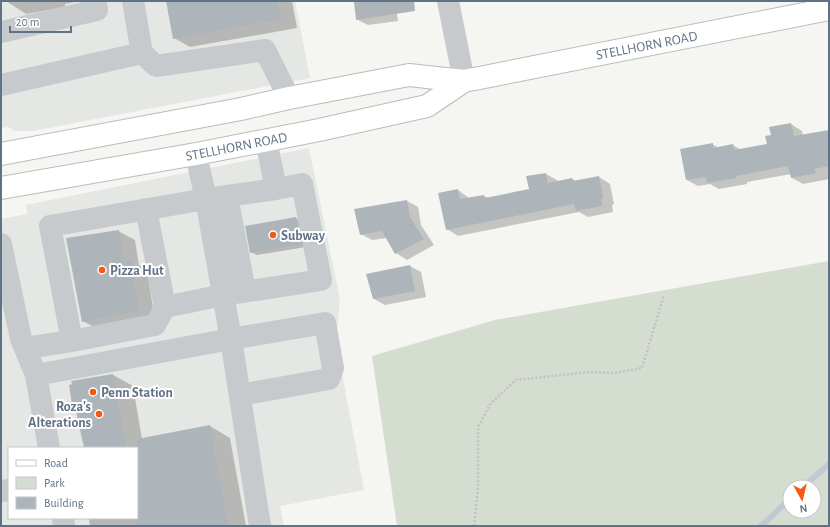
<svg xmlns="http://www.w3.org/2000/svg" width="830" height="527" viewBox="0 0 830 527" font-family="'Alegreya Sans',sans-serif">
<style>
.built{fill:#e5e7e4;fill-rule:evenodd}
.green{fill:#d5ddd1;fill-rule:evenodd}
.shadow{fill:#0003}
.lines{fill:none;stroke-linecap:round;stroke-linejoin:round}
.stream{stroke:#c0cad0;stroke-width:6}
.building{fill:#adb5bb}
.major-casing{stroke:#b9bcc0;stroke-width:24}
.path{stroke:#c0c1c3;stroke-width:2.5;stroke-dasharray:2 2;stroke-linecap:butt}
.minor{stroke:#c7cacd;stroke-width:22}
.major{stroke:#fff;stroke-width:22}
.poi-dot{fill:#f45a12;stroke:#fff;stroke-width:1.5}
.labels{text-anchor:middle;stroke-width:4;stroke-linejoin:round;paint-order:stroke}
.street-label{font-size:14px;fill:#617285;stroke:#fff}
.poi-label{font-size:14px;font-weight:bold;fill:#617285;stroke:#fff;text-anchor:start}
</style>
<rect width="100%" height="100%" fill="#f5f5f1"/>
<path class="built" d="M 1,1 L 295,1 L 310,78 L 33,131 L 15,131 L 8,127 L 1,128 Z
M 309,148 L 340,300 L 336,342 L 364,490 L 280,506 L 284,526 L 1,526 L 1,219 L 27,214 L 26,205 ZM 9,448 L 137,448 L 137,518 L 9,518 Z"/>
<path class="green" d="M 829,261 L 829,526 L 397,526 L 372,356 L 495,320 ZM 790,487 L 814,487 L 814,511 L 790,511 Z"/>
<path class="shadow" d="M 6,1 L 80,1 L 65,4 L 65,7 L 26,14 Z
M 167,1 L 292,1 L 297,28 L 190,47 L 174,38 Z
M 361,1 L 403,1 L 396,6 L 398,21 L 368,25 L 356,19 Z
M 791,124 L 802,131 L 803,135 L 829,131 L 829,179 L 803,184 L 792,178 L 791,174 L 747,182 L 747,184 L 719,189 L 710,184 L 698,186 L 687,180 L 712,144 L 719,148 L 733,145 L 741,150 L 768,144 L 772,135 Z
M 546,174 L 557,180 L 558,182 L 572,179 L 576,181 L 599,177 L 610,184 L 614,204 L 612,205 L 613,212 L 588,217 L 579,212 L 458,236 L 447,229 L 458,190 L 469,198 L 484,196 L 488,198 L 530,190 L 527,177 Z
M 407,201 L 418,207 L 421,225 L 434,245 L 407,260 L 396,253 L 387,238 L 372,240 L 361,234 Z
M 296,218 L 301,222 L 306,247 L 257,255 L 251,252 Z
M 118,231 L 135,240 L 139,265 L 147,270 L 155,320 L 99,330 L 83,321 Z
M 410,266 L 421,272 L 426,297 L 385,305 L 374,299 Z
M 113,375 L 133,386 L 142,439 L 210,426 L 230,438 L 246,526 L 90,526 L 89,518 L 137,518 L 137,448 L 85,448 L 78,413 L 74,411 Z"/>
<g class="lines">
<path class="stream" d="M 803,487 L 829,464
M 761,526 L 790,499"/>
</g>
<path class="building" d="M 166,1 L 277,1 L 281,19 L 173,39 Z
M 360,1 L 414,1 L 415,11 L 356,20 L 354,2 L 361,2 Z
M 791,123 L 794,136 L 829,130 L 829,166 L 814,169 L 816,173 L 791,178 L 788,166 L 736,176 L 737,178 L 707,183 L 706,177 L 686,180 L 680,149 L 713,143 L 713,148 L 733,144 L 734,150 L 767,144 L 765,136 L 771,135 L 769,127 Z
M 546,173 L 548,183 L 572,178 L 573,181 L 599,176 L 603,198 L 601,199 L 602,206 L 576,211 L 574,204 L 446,230 L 438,193 L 458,189 L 460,199 L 484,195 L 485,198 L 529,189 L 526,176 Z
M 407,200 L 410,217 L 424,239 L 395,254 L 382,231 L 360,235 L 354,209 Z
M 296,217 L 301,244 L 250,253 L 245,226 Z
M 119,230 L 124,260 L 131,259 L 139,311 L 82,322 L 66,238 Z
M 410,265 L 415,291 L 373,299 L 366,274 Z
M 113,374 L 126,448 L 84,448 L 76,411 L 73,411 L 69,385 L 72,384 L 71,381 Z
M 210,425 L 228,526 L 137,526 L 137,439 Z"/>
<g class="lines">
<defs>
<g id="major">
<path id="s1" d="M 1,154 L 241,109 L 289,98 L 409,75 L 464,81 L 829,9"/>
<path id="s2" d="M 1,188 L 196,154 L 319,130 L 427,106 L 464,81"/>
</g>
</defs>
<use href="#major" class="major-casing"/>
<path class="path" d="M 474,526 L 478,488 L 478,427 L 491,403 L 516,380 L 589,372 L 614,373 L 642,368 L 664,295"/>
<path class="minor" d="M 133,1 L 142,53 L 156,66 L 265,50 L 289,98
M 448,1 L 464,81
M 1,32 L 97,10 L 95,1
M 1,85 L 142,53
M 227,196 L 245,291
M 146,209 L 165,307 L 223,295 L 321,280 L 302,184 L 276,189
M 1,244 L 21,339 L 36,375 L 49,448
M 72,341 L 155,325 L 165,307
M 25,348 L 72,341 L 50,226 L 206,199 L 276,189 L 266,140
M 36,375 L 231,339 L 206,199 L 196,154
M 240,395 L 329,379 L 333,368 L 325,323 L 231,339 L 260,526
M 1,491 L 9,490
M 63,518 L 64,526"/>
<use href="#major" class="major"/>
</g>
<g class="poi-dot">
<circle cx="273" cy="235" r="4"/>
<circle cx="102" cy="270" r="4"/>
<circle cx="93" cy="392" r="4"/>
<circle cx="99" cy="414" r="4"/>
</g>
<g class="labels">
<g class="street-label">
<text dy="5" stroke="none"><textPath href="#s1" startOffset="657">STELLHORN ROAD</textPath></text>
<text dy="5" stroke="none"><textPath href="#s2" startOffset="239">STELLHORN ROAD</textPath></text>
</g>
<g class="poi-label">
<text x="281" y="240">Subway</text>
<text x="110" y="275">Pizza Hut</text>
<text x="101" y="397">Penn Station</text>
<text x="91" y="411" text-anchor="end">Roza's<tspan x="91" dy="16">Alterations</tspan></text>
</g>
</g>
<rect width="830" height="527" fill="none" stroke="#617285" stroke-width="4"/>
<rect x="8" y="447" width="130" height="72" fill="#ffffff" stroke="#c0c7ce"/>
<rect x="16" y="460" width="20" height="6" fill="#ffffff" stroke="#c0c7ce"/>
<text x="44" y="467" font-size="12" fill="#617285">Road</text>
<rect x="16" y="477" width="20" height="12" fill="#d5ddd1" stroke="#c0c7ce"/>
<text x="44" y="487" font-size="12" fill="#617285">Park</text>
<rect x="16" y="497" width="20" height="12" fill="#adb5bb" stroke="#c0c7ce"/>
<text x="44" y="507" font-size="12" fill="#617285">Building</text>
<g transform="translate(802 499) rotate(172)"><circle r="19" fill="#ffffff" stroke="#c0c7ce"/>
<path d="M0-3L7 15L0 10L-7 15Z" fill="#f45a12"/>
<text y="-6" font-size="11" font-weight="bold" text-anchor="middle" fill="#617285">N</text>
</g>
<path d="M10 26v6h61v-6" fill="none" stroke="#617285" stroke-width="2"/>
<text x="16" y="26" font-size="12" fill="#617285" stroke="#ffffff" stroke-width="3" paint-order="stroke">20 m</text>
</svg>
